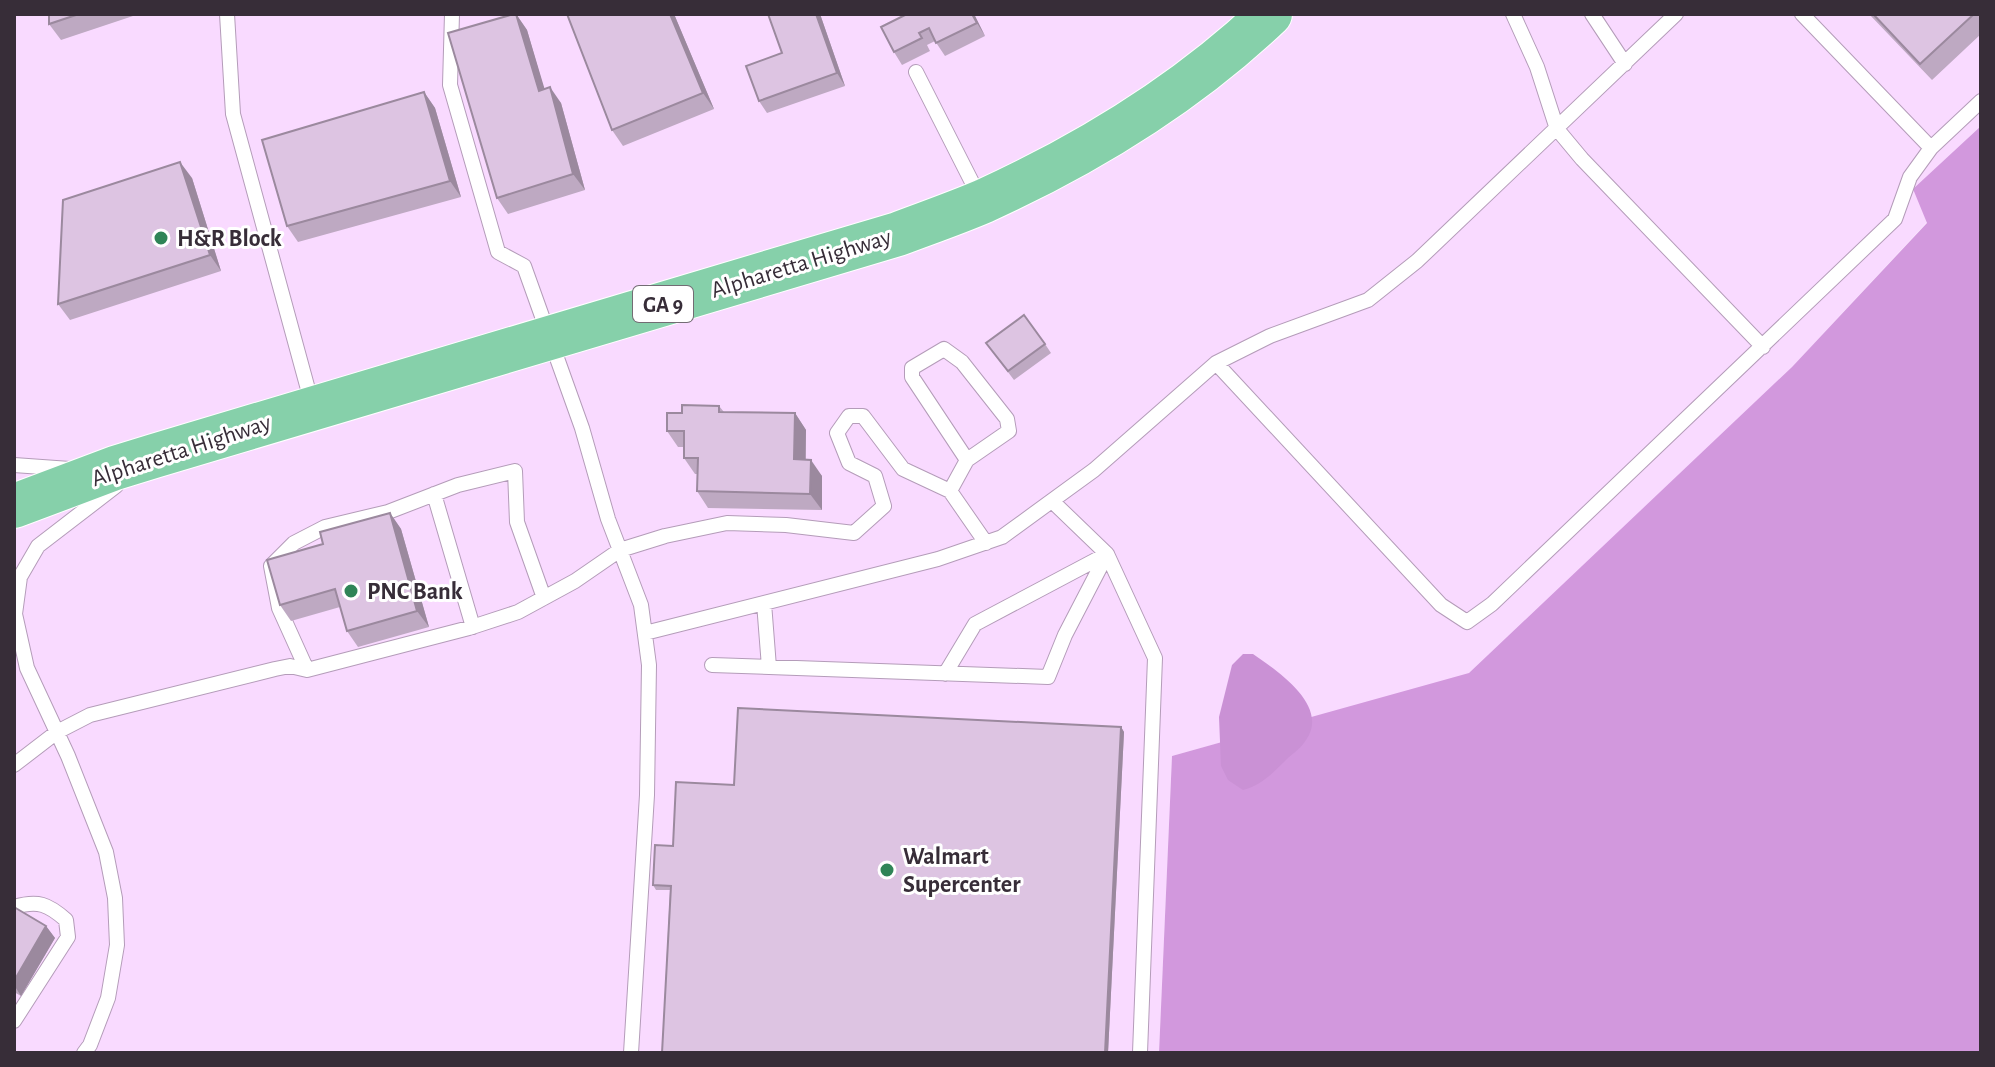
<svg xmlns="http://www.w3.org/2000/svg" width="1995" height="1067" viewBox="0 0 1995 1067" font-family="'Alegreya Sans',sans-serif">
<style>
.built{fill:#f9daff}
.forest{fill:#d298dd}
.water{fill:#ca91d5}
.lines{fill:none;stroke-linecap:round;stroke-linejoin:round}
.service-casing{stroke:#b49cb9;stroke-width:16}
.primary-casing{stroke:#fff;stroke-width:46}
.service{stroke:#fff;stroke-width:14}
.primary{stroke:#86d0aa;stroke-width:44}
.wall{fill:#bea9c2}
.shaded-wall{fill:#9b899e}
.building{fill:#ddc4e2;stroke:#9b899e;stroke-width:2}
.poi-dot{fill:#2f8457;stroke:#fff;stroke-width:3}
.labels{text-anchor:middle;stroke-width:6;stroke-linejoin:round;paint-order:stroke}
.shield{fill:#fff;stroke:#736c74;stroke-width:2}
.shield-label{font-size:22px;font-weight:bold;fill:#372d38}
.poi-label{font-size:24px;font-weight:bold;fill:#372d38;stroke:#fff;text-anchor:start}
.street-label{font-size:24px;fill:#372d38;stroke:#fff}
</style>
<rect width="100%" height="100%" fill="#fbebfe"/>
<path class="built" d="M 14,14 L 1981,14 L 1981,126 L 1914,189 L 1927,222 L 1792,367 L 1469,674 L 1172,756 L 1159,1053 L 14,1053 Z"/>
<path class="forest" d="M 1981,126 L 1981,1053 L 1159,1053 L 1172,756 L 1469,673 L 1792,367 L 1927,223 L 1913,189 Z"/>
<path class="water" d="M 1243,654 L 1253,654 C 1278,671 1330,706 1306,740 C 1302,747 1294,753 1288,758 C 1274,772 1262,785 1243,790 L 1228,780 L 1221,766 L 1219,717 L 1232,665 Z"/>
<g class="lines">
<defs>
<path id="service" d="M 227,14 L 233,114 L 312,404
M 452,14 L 450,85 L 498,252 L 524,266 L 582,428 L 608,519 L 641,605 L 649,665 L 647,795 L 631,1053
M 1513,14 L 1537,67 L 1557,129 L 1582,159 L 1763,347
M 1592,14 L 1625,64
M 1802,14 L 1931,148
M 916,72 L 980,198
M 1216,363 L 1441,605 L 1467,622 L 1492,604 L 1895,219 L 1910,177 L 1931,148 L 1981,101
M 14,465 L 70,469
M 950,491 L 967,460 L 1009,431 L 1007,419 L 962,362 L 944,349 L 912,368 L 912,377 L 967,460
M 434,494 L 473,627
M 544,598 L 517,522 L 515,471 L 458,485 L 388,512 L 325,527 L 294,543 L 271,566 L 279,608 L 307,670 L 469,628 L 518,612 L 575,581 L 620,550 L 665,536 L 727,523 L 786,525 L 854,533 L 884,506 L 875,476 L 849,463 L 837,433 L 849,416 L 863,416 L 903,469 L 950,491 L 986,543
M 764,603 L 769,667
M 645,633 L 938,559 L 1002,537 L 1094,470 L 1216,363 L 1270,336 L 1368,300 L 1417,261 L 1676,14
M 712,665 L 1048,677 L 1065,635 L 1107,554 L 1052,501
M 945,674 L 975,624 L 1107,554 L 1155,658 L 1140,1053
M 14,765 L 57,732 L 90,715 L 275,669 L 290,666 L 307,670
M 14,907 C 38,900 48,904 66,920 L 68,937 L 14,1021
M 84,1053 L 90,1045 L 108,998 L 117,945 L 115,898 L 106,852 L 68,756 L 27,668 L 15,614 L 20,577 L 38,546 L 116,486"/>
<path id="primary" d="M 14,506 L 115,468 L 154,456 L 898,234 C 927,223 956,213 984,201 C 1087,154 1188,92 1270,14"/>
</defs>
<use href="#service" class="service-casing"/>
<use href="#primary" class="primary-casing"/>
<use href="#service" class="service"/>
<use href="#primary" class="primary"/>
</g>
<path class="wall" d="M 49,14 L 139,14 L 61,40 L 49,24 Z
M 516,14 L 527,30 L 544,89 L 561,103 L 585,190 L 508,214 L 497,198 Z
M 674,14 L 714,109 L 623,146 L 612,130 Z
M 768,14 L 820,14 L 845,86 L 767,113 L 759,101 L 782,53 Z
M 974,14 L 985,36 L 945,56 L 935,41 L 927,45 L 930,51 L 902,65 L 894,52 L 881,27 Z
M 1869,14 L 1981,14 L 1981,34 L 1932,80 Z
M 424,92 L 435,108 L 461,197 L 298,242 L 287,226 Z
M 192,178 L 221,271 L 70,320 L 58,304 Z
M 986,343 L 1045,344 L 1051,353 L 1014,380 Z
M 719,406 L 724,412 L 795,413 L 806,430 L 806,460 L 822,476 L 822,510 L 708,508 L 697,491 L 697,474 L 695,474 L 684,458 L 684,447 L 678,447 L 667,431 Z
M 390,513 L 401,529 L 429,627 L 358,647 L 347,631 L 340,607 L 291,621 L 280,605 L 323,544 Z
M 1121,727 L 1124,732 L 1108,1053 L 662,1053 L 670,890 L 656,890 L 653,885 L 673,846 L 734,785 Z
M 14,907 L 46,926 L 55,938 L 21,996 L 14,992 Z"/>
<path class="shaded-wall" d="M 516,14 L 527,30 L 550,107 L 539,91 Z
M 670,14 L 674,14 L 714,109 L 703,93 Z
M 816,14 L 820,14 L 845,86 L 837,73 Z
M 972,14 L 974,14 L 985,36 L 977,23 Z
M 550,87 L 561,103 L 585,190 L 573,174 Z
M 424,92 L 435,108 L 461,197 L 450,181 Z
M 180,162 L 192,178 L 221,271 L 210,255 Z
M 795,413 L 806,430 L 805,475 L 794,459 Z
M 811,460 L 822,476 L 822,510 L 810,494 Z
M 390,513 L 401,529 L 429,627 L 417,611 Z
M 1121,727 L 1124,732 L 1108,1053 L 1105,1053 Z
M 46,926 L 55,938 L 21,996 L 14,985 L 14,981 Z"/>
<path class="building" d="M 49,14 L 79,14 L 49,24 Z
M 514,14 L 516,14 L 539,91 L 550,87 L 573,174 L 497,198 L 448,33 Z
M 567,14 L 670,14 L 703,93 L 612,130 Z
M 768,14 L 816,14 L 837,73 L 759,101 L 746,66 L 782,53 Z
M 907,14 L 972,14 L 977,23 L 936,43 L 929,28 L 919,33 L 922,38 L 894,52 L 881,27 Z
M 1873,14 L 1974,14 L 1920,64 Z
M 424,92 L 450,181 L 287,226 L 262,140 Z
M 180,162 L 210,255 L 58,304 L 63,200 Z
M 1024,315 L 1045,344 L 1008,371 L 986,343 Z
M 682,405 L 719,406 L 719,412 L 795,413 L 794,459 L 811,460 L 810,494 L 697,491 L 698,458 L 684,458 L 684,431 L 667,431 L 667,413 L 682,413 Z
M 390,513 L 417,611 L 347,631 L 335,589 L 280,605 L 267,560 L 323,544 L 320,532 Z
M 738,708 L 1121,727 L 1105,1053 L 662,1053 L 671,886 L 653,885 L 655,845 L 673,846 L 676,782 L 734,785 Z
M 14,907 L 46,926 L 14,981 Z"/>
<g class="poi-dot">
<circle cx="161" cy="238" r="8"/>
<circle cx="351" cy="591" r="8"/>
<circle cx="887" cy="870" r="8"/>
</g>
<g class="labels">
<rect class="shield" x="633" y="286" width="60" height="36" rx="6"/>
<g class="shield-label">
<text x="663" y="312">GA 9</text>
</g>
<g class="poi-label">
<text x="177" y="246">H&amp;R Block</text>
<text x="367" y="599">PNC Bank</text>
<text x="903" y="864">Walmart<tspan x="903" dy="28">Supercenter</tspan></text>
</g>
<g class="street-label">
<text transform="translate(801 263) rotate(-17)" y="8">Alpharetta Highway</text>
<text transform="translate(181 450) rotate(-18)" y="8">Alpharetta Highway</text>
</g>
</g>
<rect width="1995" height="1067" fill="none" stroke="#372d38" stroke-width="32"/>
</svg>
